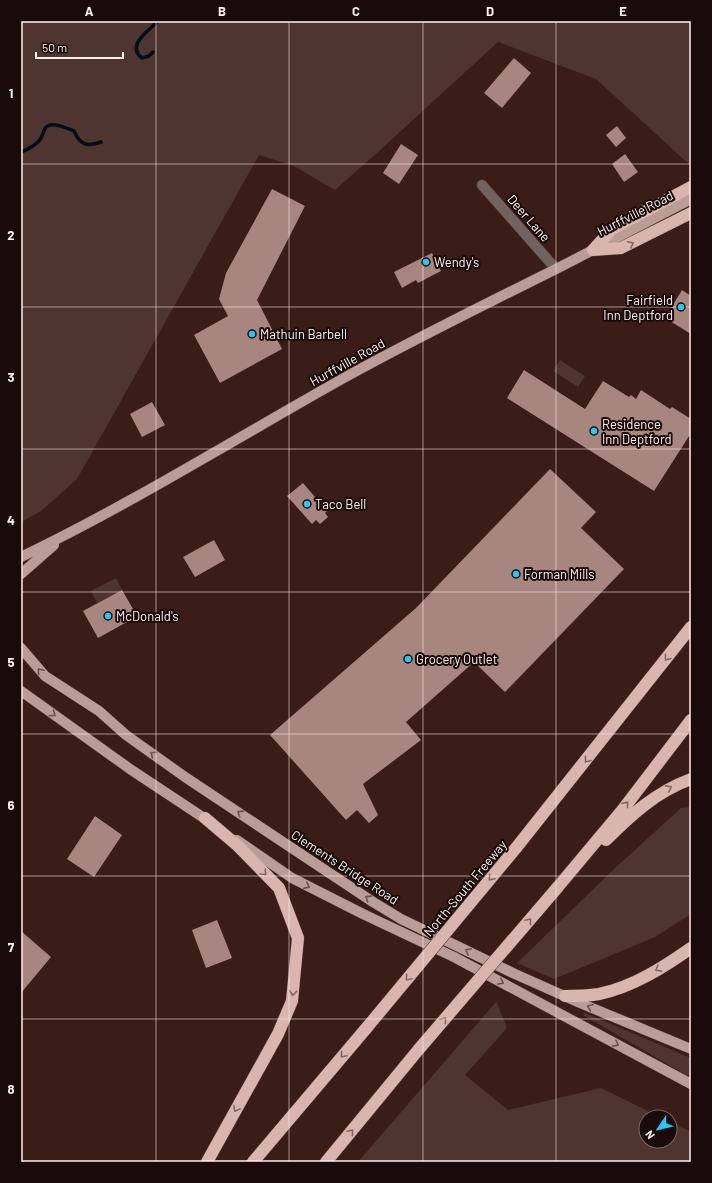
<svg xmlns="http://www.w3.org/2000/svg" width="712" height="1183" viewBox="0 0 712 1183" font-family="Barlow,sans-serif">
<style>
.green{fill:#4e352f}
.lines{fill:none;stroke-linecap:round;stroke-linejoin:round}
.stream{stroke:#000f18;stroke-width:3.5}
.building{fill:#a7867f}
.minor-casing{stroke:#563b35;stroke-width:11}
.primary-casing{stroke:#563b35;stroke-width:11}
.motorway-casing{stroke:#563b35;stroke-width:13}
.minor{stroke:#71625f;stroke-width:10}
.primary{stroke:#bb9d97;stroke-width:10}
.motorway{stroke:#d8b5ad;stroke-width:12}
.motorway-bridge-casing{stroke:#563b35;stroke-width:13;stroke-linecap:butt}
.motorway-bridge{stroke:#d8b5ad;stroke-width:12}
.oneway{stroke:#826863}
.oneway2{stroke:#6a5450}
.grid{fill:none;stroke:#fff1ee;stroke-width:1;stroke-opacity:0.55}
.poi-dot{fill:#21c9fd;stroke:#190b09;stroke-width:1.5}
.labels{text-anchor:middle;stroke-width:4;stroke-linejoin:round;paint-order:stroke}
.street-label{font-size:13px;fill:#fff1ee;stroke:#190b09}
.poi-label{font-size:13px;fill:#fff1ee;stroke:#190b09;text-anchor:start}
.neatline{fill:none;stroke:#fff1ee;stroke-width:1.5}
.grid-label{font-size:13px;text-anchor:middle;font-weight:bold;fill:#fff1ee}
</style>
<rect width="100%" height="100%" fill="#3b1d17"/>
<path class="green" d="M 21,21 L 691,21 L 691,166 L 596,79 L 498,42 L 378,152 L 335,190 L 294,166 L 259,155 L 77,479 L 41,511 L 21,522 Z
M 560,360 L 585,376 L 578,387 L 553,371 Z
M 116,578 L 122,590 L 97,603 L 91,591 Z
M 691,807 L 691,914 L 655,937 L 554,979 L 517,963 L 612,871 L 681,808 Z
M 496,1002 L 497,1003 L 507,1028 L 465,1075 L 508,1110 L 601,1088 L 660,1117 L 646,1117 L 646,1141 L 670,1141 L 670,1122 L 691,1132 L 691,1162 L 358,1162 Z
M 585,1013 L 691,1058 L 691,1078 L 583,1015 Z"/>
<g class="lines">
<path class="stream" d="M 153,52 L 149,56 L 142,58 C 125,45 150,30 158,21
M 21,152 C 27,150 38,144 41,138 C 43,135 43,132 45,129 C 50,120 66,128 74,131 C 80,145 87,147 101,142"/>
</g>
<path class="building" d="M 514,58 L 531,73 L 502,108 L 484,93 Z
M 617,126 L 626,138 L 616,147 L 606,135 Z
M 401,144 L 418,155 L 399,184 L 383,173 Z
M 625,154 L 638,172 L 624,182 L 612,164 Z
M 272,189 L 305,206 L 257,300 L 282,349 L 220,383 L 194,335 L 228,316 L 219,299 L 226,273 Z
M 432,253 L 441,271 L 418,283 L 416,280 L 402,288 L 394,272 Z
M 682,290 L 691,296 L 691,334 L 665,318 Z
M 524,370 L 585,409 L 603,381 L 629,397 L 631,395 L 636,399 L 641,390 L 670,409 L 672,407 L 691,419 L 691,433 L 654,491 L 507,398 Z
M 152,402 L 165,425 L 142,437 L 130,414 Z
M 550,469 L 596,512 L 581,528 L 624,569 L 505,692 L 474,662 L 406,722 L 421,740 L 363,784 L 378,815 L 369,823 L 357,810 L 346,820 L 270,735 L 416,608 Z
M 303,483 L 327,511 L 325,513 L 328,517 L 320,524 L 316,520 L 312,524 L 287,496 Z
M 214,540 L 225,560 L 195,577 L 183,557 Z
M 122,590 L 136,614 L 126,619 L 127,622 L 98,638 L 83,611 Z
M 95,816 L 122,835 L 94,877 L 67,859 Z
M 217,920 L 232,958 L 206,968 L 192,930 Z
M 21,931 L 51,957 L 21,993 Z"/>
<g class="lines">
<defs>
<path id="minor" d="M 482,185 L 556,269"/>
<path id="primary" d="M 21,557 C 131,504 235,439 342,379 C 414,339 488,303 562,266 C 605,244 648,221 691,199
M 21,574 L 54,545
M 21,648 L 45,676 L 99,711 L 126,735 L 185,777 L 373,902 L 401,919 L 515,974 L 580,1003 L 691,1049
M 21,691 L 130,769 L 210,822
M 237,840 L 292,878 L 363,914 L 454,957 L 691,1084"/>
<path id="motorway" d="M 593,250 L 612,229 L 691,187
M 593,250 L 621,248 L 691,213
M 205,818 L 238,846 L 279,888 L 298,938 L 292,1001 L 278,1034 L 207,1162
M 606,840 C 632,814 656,792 691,779
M 516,848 L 691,627
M 557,888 L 624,808 L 691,720
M 565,996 C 576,996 588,996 599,994 C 633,987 664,967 691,948
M 253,1162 L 369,1025
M 326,1162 L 419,1049"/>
</defs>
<use href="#minor" class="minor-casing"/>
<use href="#primary" class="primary-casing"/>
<use href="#motorway" class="motorway-casing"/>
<use href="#minor" class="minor"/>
<use href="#primary" class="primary"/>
<use href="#motorway" class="motorway"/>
<defs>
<path id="motorway-bridge" d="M 369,1025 L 516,848
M 419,1049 L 557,888"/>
</defs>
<use href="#motorway-bridge" class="motorway-bridge-casing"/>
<use href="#motorway-bridge" class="motorway-bridge"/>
</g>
<defs><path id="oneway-chevron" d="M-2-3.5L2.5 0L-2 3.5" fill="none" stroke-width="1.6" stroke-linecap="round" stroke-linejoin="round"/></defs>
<g class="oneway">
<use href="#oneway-chevron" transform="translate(631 244) rotate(-27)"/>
<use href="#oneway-chevron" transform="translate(667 658) rotate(127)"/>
<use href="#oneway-chevron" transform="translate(587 760) rotate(128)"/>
<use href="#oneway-chevron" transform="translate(669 788) rotate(-28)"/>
<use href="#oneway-chevron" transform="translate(626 804) rotate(-52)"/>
<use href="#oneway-chevron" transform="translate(264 873) rotate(46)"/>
<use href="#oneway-chevron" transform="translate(491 878) rotate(130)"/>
<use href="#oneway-chevron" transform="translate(529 921) rotate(-50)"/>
<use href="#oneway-chevron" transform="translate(658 969) rotate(151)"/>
<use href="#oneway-chevron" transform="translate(408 978) rotate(130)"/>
<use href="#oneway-chevron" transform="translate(293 993) rotate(95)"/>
<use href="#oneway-chevron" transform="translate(444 1020) rotate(-50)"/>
<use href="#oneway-chevron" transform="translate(343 1055) rotate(130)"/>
<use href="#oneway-chevron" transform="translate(236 1109) rotate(118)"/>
<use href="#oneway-chevron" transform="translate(351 1132) rotate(-50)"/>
</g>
<g class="oneway2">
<use href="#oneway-chevron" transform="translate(40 671) rotate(-130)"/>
<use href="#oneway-chevron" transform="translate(53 714) rotate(36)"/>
<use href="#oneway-chevron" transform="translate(153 754) rotate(-144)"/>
<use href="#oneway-chevron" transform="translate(240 813) rotate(-147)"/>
<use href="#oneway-chevron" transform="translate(307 886) rotate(27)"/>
<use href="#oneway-chevron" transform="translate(368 898) rotate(-147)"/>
<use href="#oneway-chevron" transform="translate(468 951) rotate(-154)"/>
<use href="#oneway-chevron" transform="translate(501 982) rotate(28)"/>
<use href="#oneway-chevron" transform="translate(590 1007) rotate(-158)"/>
<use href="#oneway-chevron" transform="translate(616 1044) rotate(28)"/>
</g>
<path class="grid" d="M 156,21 L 156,1162M 289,21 L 289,1162M 423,21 L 423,1162M 556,21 L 556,1162M 21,164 L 691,164M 21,307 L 691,307M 21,449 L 691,449M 21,592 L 691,592M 21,734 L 691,734M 21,876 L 691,876M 21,1019 L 691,1019"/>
<g class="poi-dot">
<circle cx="426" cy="262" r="4"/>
<circle cx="681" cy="307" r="4"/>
<circle cx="252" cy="334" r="4"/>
<circle cx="594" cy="431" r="4"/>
<circle cx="307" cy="504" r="4"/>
<circle cx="516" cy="574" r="4"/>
<circle cx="108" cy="616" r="4"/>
<circle cx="408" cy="659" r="4"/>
</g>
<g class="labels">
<g class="street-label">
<text transform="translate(635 213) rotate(-27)" y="5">Hurffville Road</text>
<text transform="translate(529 218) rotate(49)" y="5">Deer Lane</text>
<text transform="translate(347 362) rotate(-29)" y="5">Hurffville Road</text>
<text transform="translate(345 867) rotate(33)" y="5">Clements Bridge Road</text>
<text transform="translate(465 888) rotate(-50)" y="5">North-South Freeway</text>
</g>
<g class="poi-label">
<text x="434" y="267">Wendy's</text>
<text x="673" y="305" text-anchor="end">Fairfield<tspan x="673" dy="15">Inn Deptford</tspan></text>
<text x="260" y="339">Mathuin Barbell</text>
<text x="602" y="429">Residence<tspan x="602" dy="15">Inn Deptford</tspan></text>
<text x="315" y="509">Taco Bell</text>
<text x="524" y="579">Forman Mills</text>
<text x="116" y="621">McDonald's</text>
<text x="416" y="664">Grocery Outlet</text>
</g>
</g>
<rect width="712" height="1183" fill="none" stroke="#190b09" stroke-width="44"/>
<g transform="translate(658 1129) rotate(235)"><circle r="19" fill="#190b09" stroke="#756765"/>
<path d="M0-3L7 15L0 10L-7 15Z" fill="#21c9fd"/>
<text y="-6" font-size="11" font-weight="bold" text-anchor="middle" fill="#fff1ee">N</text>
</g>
<path d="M36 52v6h87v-6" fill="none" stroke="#fff1ee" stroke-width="2"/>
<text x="42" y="52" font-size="12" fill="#fff1ee" stroke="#190b09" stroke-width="3" paint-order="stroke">50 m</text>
<rect x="22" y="22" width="668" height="1139" class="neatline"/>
<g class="grid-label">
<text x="89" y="16">A</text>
<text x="222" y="16">B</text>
<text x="356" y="16">C</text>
<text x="490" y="16">D</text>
<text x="623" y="16">E</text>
<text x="11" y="98">1</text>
<text x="11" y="240">2</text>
<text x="11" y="382">3</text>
<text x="11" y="525">4</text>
<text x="11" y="667">5</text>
<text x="11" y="810">6</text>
<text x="11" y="952">7</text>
<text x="11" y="1094">8</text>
</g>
</svg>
